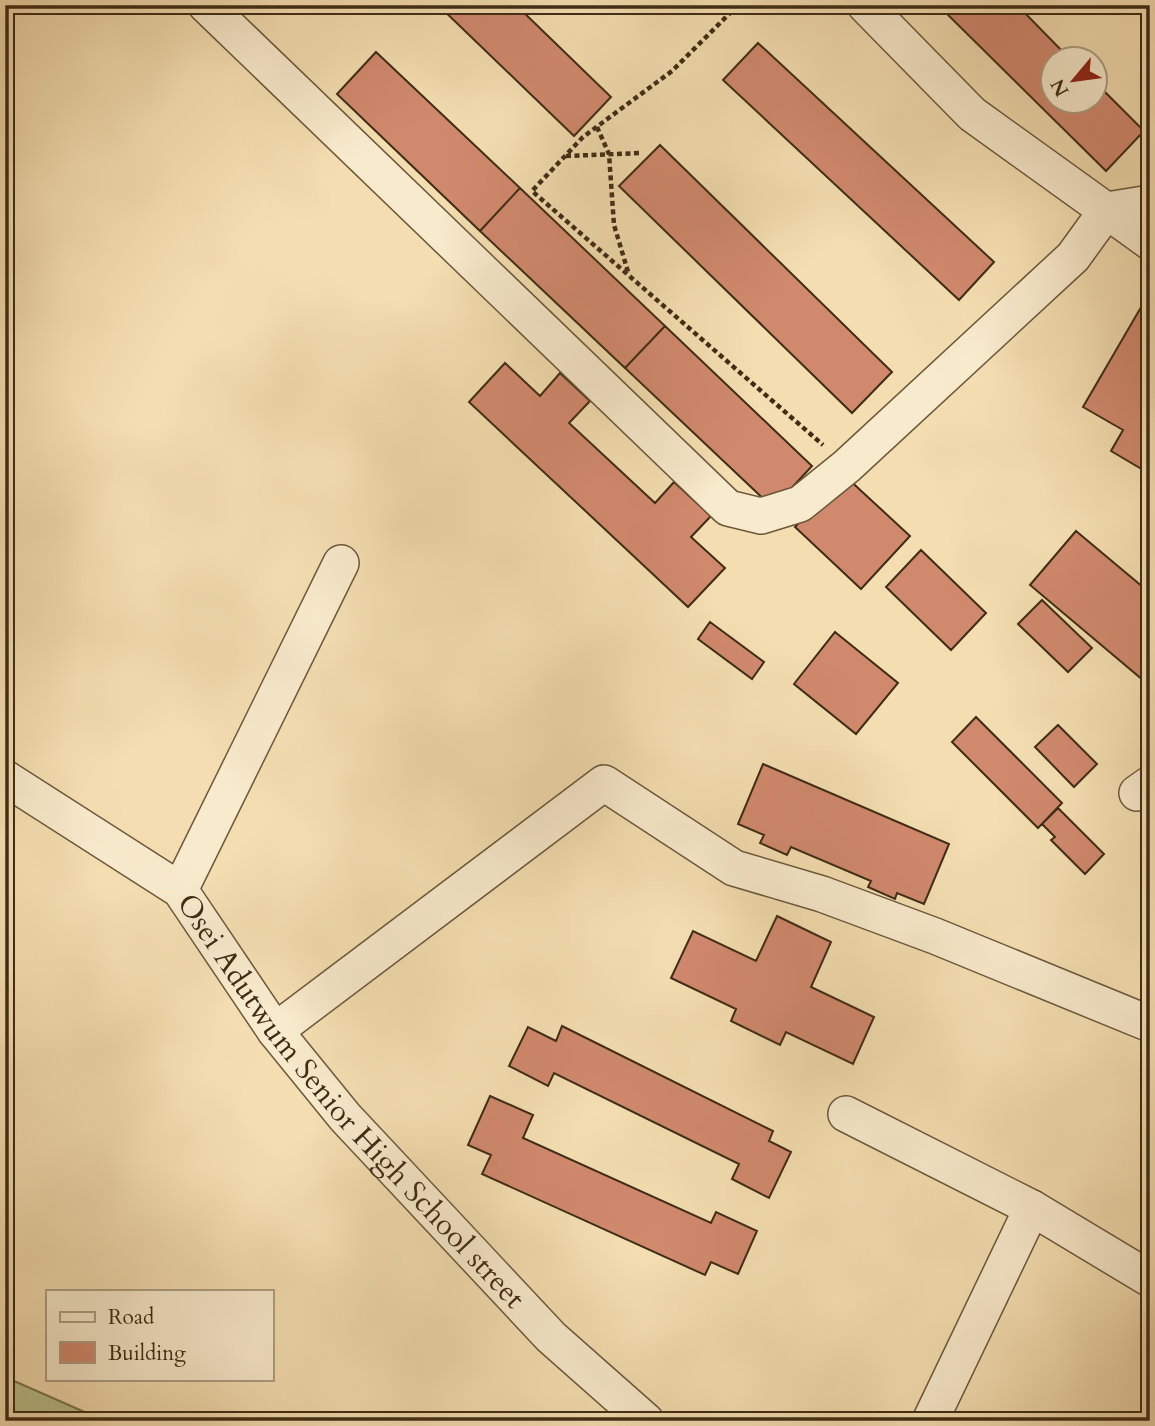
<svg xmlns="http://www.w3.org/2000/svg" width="1155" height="1426" viewBox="0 0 1155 1426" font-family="Cardo,serif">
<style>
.green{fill:#bac18d;stroke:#7c7651;stroke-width:2}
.building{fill:#d1896e;stroke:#3f2c15;stroke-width:2}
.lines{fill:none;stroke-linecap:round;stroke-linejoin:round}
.minor-casing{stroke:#6c583c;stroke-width:38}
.path{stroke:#3f2c15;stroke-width:4.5;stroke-dasharray:5 3.5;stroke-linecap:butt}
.minor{stroke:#f8eacc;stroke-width:35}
.labels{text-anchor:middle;stroke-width:7;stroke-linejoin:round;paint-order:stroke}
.street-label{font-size:30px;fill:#3f2c15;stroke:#f8eacc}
</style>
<rect width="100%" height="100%" fill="#f4deb1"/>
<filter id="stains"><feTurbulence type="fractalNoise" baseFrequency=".00286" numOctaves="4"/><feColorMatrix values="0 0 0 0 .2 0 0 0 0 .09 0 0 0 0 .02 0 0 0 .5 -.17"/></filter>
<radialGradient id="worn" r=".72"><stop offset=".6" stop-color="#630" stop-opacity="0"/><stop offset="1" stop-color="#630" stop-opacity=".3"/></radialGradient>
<path class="green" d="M 5,1377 L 105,1421 L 5,1421 Z"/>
<path class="building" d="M 438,5 L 516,5 L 611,97 L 574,136 Z
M 938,5 L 1017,5 L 1071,60 L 1054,60 L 1054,102 L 1096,102 L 1096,83 L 1144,131 L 1106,171 Z
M 758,43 L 994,262 L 959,300 L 723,80 Z
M 376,52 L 520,188 L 480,231 L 337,94 Z
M 660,145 L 892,372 L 852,413 L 619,186 Z
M 520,188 L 665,326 L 625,368 L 480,231 Z
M 1147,297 L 1150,299 L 1150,474 L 1111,451 L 1123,430 L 1083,407 Z
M 665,326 L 812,466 L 773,508 L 625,368 Z
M 505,363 L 540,396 L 560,373 L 590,401 L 569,423 L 655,503 L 674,482 L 711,516 L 691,537 L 725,568 L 688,607 L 469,402 Z
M 844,475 L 910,536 L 861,589 L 795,527 Z
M 1076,531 L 1150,593 L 1150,686 L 1030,585 Z
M 921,550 L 986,613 L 951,650 L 886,587 Z
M 1042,600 L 1092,648 L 1068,672 L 1018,624 Z
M 710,622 L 764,662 L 752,679 L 698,639 Z
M 835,632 L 898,683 L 856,734 L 794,684 Z
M 976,717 L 1062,803 L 1038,828 L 952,742 Z
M 1058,725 L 1097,764 L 1074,787 L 1035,747 Z
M 763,764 L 949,844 L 924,904 L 897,893 L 895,899 L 868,887 L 871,881 L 791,847 L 787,855 L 760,843 L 764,835 L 738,824 Z
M 1058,808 L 1104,854 L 1085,874 L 1051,840 L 1055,837 L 1042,824 Z
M 777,916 L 831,942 L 811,987 L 874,1017 L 853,1064 L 786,1032 L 780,1045 L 731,1021 L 736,1009 L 671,978 L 693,931 L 756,961 Z
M 562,1026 L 773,1131 L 769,1141 L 791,1152 L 769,1198 L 732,1179 L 739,1164 L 554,1073 L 548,1086 L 509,1066 L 528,1027 L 556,1041 Z
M 490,1096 L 533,1115 L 523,1138 L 711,1223 L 716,1212 L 757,1231 L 738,1274 L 711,1262 L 705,1275 L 482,1174 L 491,1155 L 468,1145 Z"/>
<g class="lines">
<defs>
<g id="minor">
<path d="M 206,5 L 728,508 L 761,516 L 800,504 L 847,466 L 1073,257 L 1107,210 L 1150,203"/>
<path d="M 865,5 L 972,114 L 1150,242"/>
<path id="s1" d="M 5,778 L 180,890 L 275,1031 L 345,1117 L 551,1337 L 646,1421"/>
<path d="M 1137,793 L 1150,784"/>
<path d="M 180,890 L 341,563"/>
<path d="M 275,1031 L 604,783 L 734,868 L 822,894 L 935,936 L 1150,1024"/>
<path d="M 846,1114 L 1032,1208 L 1150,1279"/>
<path d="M 930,1421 L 1032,1208"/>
</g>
</defs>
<use href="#minor" class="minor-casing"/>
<path class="path" d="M 738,5 L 672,71 L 583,137 L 532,191 L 823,445
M 597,127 L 609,154 L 614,225 L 629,275
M 566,156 L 642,153"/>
<use href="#minor" class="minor"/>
</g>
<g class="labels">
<g class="street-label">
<text dy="10" stroke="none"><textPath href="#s1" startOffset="480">Osei Adutwum Senior High School street</textPath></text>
</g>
</g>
<rect width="1155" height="1426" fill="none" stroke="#f4deb1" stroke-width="28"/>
<rect x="7" y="7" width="1141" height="1412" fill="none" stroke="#3f2c15" stroke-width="3.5"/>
<rect x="14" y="14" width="1127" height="1398" fill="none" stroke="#3f2c15" stroke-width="2"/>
<rect x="46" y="1290" width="228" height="91" fill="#f8eacc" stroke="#ae9e83" stroke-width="2"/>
<rect x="60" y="1312" width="35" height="10" fill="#f8eacc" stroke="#ae9e83" stroke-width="2"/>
<text x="108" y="1324" font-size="21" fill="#3f2c15">Road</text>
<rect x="60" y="1342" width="35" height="21" fill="#d1896e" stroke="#ae9e83" stroke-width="2"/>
<text x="108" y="1360" font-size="21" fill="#3f2c15">Building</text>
<g transform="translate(1074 80) rotate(241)"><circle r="33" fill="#f8eacc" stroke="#ae9e83" stroke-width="2"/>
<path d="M0-5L12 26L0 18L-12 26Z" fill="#8f2418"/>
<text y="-10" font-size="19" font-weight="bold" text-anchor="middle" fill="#3f2c15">N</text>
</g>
<rect width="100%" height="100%" filter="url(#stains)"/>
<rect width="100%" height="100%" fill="url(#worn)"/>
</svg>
